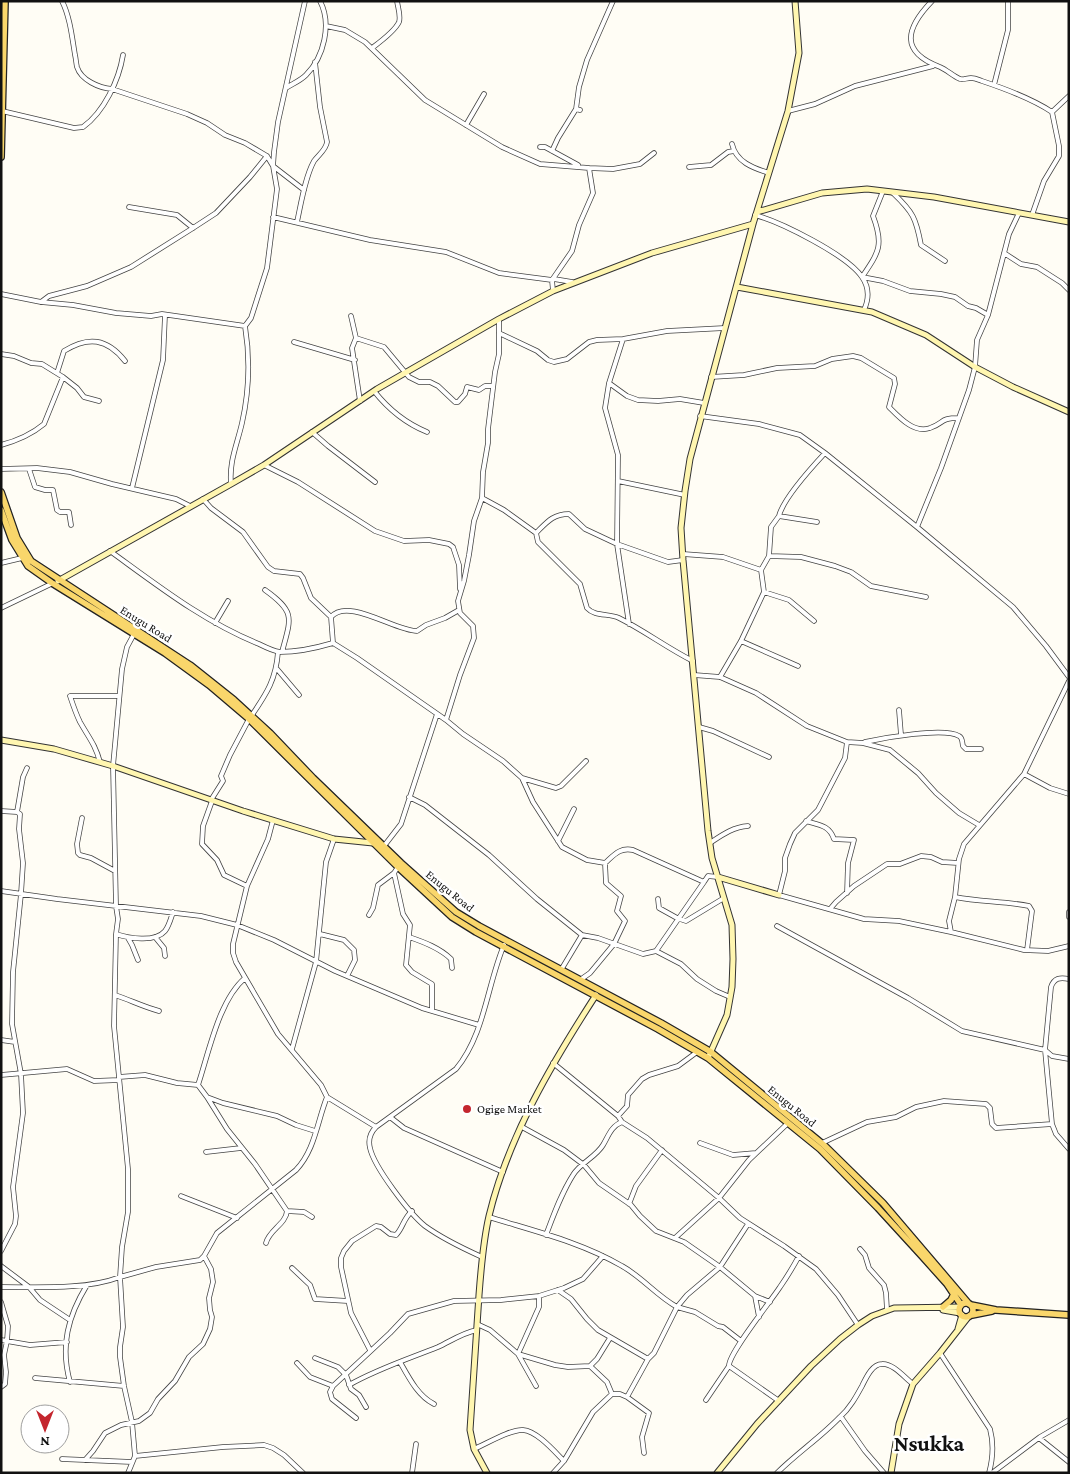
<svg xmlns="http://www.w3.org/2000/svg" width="1070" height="1474" viewBox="0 0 1070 1474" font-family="'Crimson Pro',serif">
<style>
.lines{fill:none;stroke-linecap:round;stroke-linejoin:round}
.street-casing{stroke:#444;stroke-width:5.5}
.secondary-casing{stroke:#333;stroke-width:7}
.primary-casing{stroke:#222;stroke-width:8}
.street{stroke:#fff;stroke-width:4}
.secondary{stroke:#fff6b0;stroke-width:5}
.primary{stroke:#f9d66b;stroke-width:5.5}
.poi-dot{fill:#c4262e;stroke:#fff;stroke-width:2}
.labels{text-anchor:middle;stroke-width:5;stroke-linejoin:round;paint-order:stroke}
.street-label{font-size:12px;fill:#111;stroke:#fff}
.poi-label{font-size:12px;fill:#111;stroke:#fff;text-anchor:start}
.town-label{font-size:22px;font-weight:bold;fill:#111;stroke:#fff}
</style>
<rect width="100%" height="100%" fill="#fffdf5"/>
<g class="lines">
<defs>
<path id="street" d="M 62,1 C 70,17 72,37 75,55 C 76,59 76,63 77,67 C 81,80 99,88 112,89 L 187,114 L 207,123 L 225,135 L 245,143 L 267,156 L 273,166 L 304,190
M 932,1 C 905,29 900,52 940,67 C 947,70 953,76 960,79 C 963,80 967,78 971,78 C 975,78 979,80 982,81 C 1006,89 1031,98 1052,112 L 1069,96
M 326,26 L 345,30 L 365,42 L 425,100 L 502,147 L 540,164 L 589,168 L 613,169 L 640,164 L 654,153
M 372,48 C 380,42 395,31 399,22 C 401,16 398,8 397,1
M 994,85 L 1008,30 L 1008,1
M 286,88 C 292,84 300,81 306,75 C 324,57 332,24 320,1
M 576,109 L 579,87 L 587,60 L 613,1
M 2,111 L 74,128 L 83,127 C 104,112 119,80 123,55
M 788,111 L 815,104 L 855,86 L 933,66
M 466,125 L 484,94
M 732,144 C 736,162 753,168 769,173
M 540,147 L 545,147 L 578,165
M 552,151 L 558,138 L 576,109 L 580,110
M 689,167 L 711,165 L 728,152 L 734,151
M 883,191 L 873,216 C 884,245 879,252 862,277 L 883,281 L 910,291 L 941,294 L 955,297 L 968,306 L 976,308 L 988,315
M 893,193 C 913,212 916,218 921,245 L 945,261
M 129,207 L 177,215 L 193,228
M 755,215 C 781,222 847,255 862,277 C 869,287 869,299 864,310
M 1032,215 L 1044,181 L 1059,156 L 1059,146 L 1052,112
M 273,217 L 370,240 L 446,252 L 499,273 L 552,280
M 297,222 C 301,204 305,177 314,161 C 319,154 326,150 327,142 L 320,107 L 315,62
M 1004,253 L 1021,264 L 1037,267 L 1062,283 L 1069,290
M 554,279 L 572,282
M 553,291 L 552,280 L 572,251 L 579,225 L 593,193 L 589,168
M 1,294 L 41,302 L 73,305 L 116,313 L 151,316 L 162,314 L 245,326
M 41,302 L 49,296 L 87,286 L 131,267 L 193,228 L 216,213 L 250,177 L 267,156
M 351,316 L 356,338 L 352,348 L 360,401
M 499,333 L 537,351 L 548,360 L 554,362 L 567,359 L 589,342 L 597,340 L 623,339 L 667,331 L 725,328
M 356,338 L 384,347 L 409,377 L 419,382 L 430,382 L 438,386 L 455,402 L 458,402 L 465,394 L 467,387 L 479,390 L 485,386 L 493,386
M 623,339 L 609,383 L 605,408 L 618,455 L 617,544 L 629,624
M 294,342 L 355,360
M 1,354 L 14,356 L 31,363 L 42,364 L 63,377 L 44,424 C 32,434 16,441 1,445
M 57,373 L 64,351 C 88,336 107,338 125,361
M 63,377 L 77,388 L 84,397 L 99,401
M 711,377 L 744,375 L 777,368 L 815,366 L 832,359 L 853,356 L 861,358 L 894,378 L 895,384 L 889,407 C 899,417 914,434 930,428 C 945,423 939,418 959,418
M 609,383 L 627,396 L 638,400 L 658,401 L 680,399 L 704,403
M 374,391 C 389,410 405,423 427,432
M 700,416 L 759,424 L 800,435 L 825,453 L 917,527 L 1013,607 L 1046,646 L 1069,677
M 312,432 L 328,446 L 375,482
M 264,465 L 298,482 L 375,531 L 404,541 L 429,540 L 449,544 L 453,547 L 459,565 L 460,589
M 1,469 L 37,468 L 70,472 L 112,484 L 176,499 L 190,506
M 29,469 L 35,487 L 45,490 L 53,490 L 57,510 L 60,512 L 69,512 L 71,525
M 618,481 L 685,495
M 231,484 C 229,461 237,445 242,423 C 249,392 250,357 245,326 L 251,318 L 267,268 L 277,189 L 273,166 L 274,152 L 278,122 L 305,1
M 132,488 L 163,360 L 165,315
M 482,498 L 504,510 L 536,533 L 538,542 L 580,584 L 587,608 C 595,617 609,613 619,618 C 645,631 667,648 693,661
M 203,499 L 211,508 L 243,532 L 268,567 L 274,571 L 300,574 L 303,578 L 311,598 L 331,617 L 333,643
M 779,516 C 783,499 812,467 825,453
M 917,527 L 941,468 L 969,390 L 975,367 L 977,340 L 988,315 L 1009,234 L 1019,213
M 536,533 C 547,522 553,514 569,514 L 585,529 L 617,544 L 668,562 L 683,560
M 110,551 C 157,585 204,622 259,644 C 265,647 273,651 280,652 C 298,652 316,648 333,643 L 357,658 L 446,720 L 463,734 L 503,761 L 522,778 L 533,802 L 562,847 L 587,860 L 605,863 C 614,855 620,847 633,850 L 704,882 L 708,876 L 718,877
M 683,554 L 723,557 L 761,570 L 764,592 L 741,641 L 720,677
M 769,556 L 801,557 L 835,566 L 851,572 L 871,586 L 926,597
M 1,563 L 22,558
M 761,570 L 769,556 L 771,527 L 779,516 L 817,522
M 265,590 C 296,612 291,618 282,652
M 764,592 L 789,600 L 814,621
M 1,608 L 53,583
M 331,617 C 348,597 395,631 417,631 L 426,625 L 445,618 L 459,610
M 215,623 L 228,601
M 134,634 L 127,647 L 122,669 L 113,766 L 116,906 L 118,919 L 116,934 L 114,1026 L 128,1169 L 128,1212 L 122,1247 L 120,1277 L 156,1267 L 200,1260 L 204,1256 L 217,1233 L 296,1170 C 315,1150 317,1122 327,1097
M 741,641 L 798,666
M 277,669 L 299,695
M 694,675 L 720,677 L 756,693 L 807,726 L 847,742 L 863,743 L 890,750 L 918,773 L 936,793 L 959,813 L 979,825
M 899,710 L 901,735
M 252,715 C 267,693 276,679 278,652
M 446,720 L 460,675 L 474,638 L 473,626 L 460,613 L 458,601 L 464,581 L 469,555 L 474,521 L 482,498 L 483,472 L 488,443 L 488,429 L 495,372 L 499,354 L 499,319
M 699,727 L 713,731 L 769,757
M 847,742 L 845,758 L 818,810 L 795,833 L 790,844 L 785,858 L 785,871 L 779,895 L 864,919 L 899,921 L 951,932 L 1024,950 L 1048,951 L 1069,946
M 865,742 C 883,738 944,727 959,736 C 963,738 962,743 963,746 L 966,749 L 981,749
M 100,762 C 95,744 89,738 80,722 C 76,714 73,705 70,696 L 119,696
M 1024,774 L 1050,788 L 1069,794
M 522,778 L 556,788 L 561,786 L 586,761
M 409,797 L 425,805 L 489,855 L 537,899 L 582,935 L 598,938 L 643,954 L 656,951 L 704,882
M 211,800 L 223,781 L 221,776 L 230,755 L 249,719
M 212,801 L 203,826 L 202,844 L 217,860 L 224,875 L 247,886
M 1,811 L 17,812
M 82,818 L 77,844 L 78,853 L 80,855 L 91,858 L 115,871
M 273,820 L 268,839 L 247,886 L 233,944 L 233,953 L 236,962 L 278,1034 L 321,1085 L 327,1097 L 376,1127
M 806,821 C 819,825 829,825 834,839 L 854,840 L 848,863 L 847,893
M 558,841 L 574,809
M 710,843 C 722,835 733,827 748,826
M 384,846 L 401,824 L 437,714
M 394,873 L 403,914 L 410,925 L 406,965 L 412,972 L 432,984 L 432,1011
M 1,891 L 57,899 L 201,916 L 237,925 L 274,940 L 335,971 L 422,1008 L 479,1025
M 955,897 C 980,902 1005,901 1029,906 L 1032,911 L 1027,950
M 658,899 L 659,908 L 677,918 L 686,921 L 724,898
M 830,909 L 836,902 L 854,886 L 887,864 L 900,864 L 921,856 L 931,857 L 942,862 L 958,863
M 1069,912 L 1069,917
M 369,915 L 373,908 L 378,885 L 394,873 L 398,867
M 777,926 L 908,998 L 962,1031 L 1045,1050 L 1052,1056 L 1069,1059
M 951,932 L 949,921 L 955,897 L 959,859 L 964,844 L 1024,774 L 1069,681
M 116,934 C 128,938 155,943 165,931 C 169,926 171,918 173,912
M 320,934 L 344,940 L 354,950 L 355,960 L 347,976
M 155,937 L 164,948 L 165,956
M 409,937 C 424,942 440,948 451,959 L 452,968
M 128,938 L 132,945 L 138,960
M 656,951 L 681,964 L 697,979 L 716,991 L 730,997
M 561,970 L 582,935
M 1069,979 C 1060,977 1054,978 1051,987 L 1045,1050 L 1052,1124 L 1056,1134 L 1069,1149
M 580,980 L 590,973 L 614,944 L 625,921 L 617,911 L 621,896 L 606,883 L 605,863
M 115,995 C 130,1000 144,1007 159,1011
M 1,1040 L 15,1042
M 292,1049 L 316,962 L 326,862 L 334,839
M 553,1063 L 618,1116 L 622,1122 L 647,1138 L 719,1198 L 740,1218 L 784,1246 L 816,1269 L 838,1295 L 858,1325
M 1,1075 L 67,1069 L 94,1081 L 119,1080
M 119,1077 L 145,1075 L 177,1083 L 198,1085 L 207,1097 L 223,1103 L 277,1116 L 296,1125 L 315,1131
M 198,1085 C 209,1052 219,1000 245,978
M 207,1097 L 227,1129 L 255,1164 L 287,1211 C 286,1224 269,1230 266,1243
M 618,1116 L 627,1106 L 628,1095 L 642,1079 L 649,1075 L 678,1066 L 697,1052
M 390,1117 L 404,1128 L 503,1172
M 522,1127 L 564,1150 L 584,1165 L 599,1183 L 631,1205 L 640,1216 L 656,1231 L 684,1242 L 720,1267 L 755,1296 L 770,1302
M 700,1143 L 733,1155 L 756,1153
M 822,1143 L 867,1122 L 896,1117 L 916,1107 L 944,1101 L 986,1104 L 990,1108 L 992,1124 L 996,1128 L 1052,1124
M 206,1152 L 241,1148
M 181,1196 L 237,1218
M 629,1204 L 636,1186 L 662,1150
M 287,1211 L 304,1212 L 312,1217
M 489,1217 C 534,1231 581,1242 622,1266 C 642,1277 657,1296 677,1307 L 687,1295 L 720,1267 L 748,1224
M 546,1235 C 554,1214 561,1194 573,1175 C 580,1163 596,1157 603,1145 C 608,1137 611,1126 622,1122
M 675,1238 L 719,1198 L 749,1160 L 788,1123
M 860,1249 L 865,1255 L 869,1268 L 884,1285 L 886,1293 L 887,1310
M 1,1251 L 15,1224 L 16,1216 L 13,1187 L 23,1113 L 21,1074 L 12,1024 L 13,972 L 21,894 L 23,863 L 19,829 L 20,814 L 17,812 L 23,777 L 27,768
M 482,1257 C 462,1248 443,1239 425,1226 C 410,1214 374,1167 370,1148 C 368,1140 370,1133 376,1127 L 456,1069 C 485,1034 487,985 504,945
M 1,1266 L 29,1287 L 40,1300 L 70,1320
M 292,1268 L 310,1285 L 315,1299 L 348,1301
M 1,1287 C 38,1287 86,1290 120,1277 L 123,1327 L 120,1347 L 120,1357 L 124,1386 L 132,1422 L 135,1456 L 128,1473
M 558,1290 L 571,1299 L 587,1319 L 598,1330 L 648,1359 L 654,1353 L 677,1307 L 695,1312 L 718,1326 L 723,1327 L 741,1341
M 755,1296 L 759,1317
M 1,1302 L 8,1326 L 7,1341 L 4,1355 L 6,1372 L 5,1384 L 1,1387
M 477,1324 L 490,1330 L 518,1354 L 555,1365 L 568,1367 L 590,1366 L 597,1359 L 610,1338
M 1,1340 L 30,1345 L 67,1342
M 370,1350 L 351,1313 L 341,1267 L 341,1258 L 344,1251 L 352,1241 L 376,1226 L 381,1227 L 390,1234 L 396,1235 C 403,1228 403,1219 412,1211
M 940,1353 L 990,1429 C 994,1444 993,1458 989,1473
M 315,1358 L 338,1367 L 346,1375 L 351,1389 L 359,1395 L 366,1407
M 400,1362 C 409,1378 418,1396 434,1404
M 297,1363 L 310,1377 L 333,1386
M 590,1366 L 607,1382 L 612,1394 L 620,1394 L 627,1397 L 648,1359
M 35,1378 L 124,1386
M 70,1382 C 60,1346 68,1316 87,1285
M 349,1385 C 377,1369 408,1359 438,1347 C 451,1341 462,1333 477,1330
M 536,1386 L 518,1354 L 539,1307 L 539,1296
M 627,1397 L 649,1413 L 642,1437 L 644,1453
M 706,1400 L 729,1366
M 779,1401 L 729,1366 C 728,1354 771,1301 780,1287 C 787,1277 793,1267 799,1256
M 841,1417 L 865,1451 L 884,1473
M 356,1418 L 332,1399 L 330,1392 L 333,1386 L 390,1333 L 408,1314 L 454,1301 L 501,1300 L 539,1296 L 564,1288 L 583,1279 L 603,1256
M 1039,1438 L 1069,1462
M 474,1449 C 486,1444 511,1429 523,1430 C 537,1431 554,1451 564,1461
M 135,1456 L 223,1447 L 264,1445 L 273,1448 L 284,1455 L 303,1473
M 62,1459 L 132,1462
M 85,1460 L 93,1451 L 105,1433 L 121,1425 L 139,1421 L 150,1413 L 158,1399 L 175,1381 L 189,1357 L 203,1344 L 210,1329 L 212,1317 L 210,1310 L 209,1298 L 213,1282 L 211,1269 L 204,1256
M 412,1473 L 416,1444
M 553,1473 L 564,1461 L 593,1412 L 612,1394
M 777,1473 C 797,1453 821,1437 840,1417 C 850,1408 856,1397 862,1386 C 866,1378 872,1364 882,1364 C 893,1363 905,1378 913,1384
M 992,1473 L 1040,1437 L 1069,1420"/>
<path id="secondary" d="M 757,212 L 822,193 L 867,189 L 934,197 L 1069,222
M 737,287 L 872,312 L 926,335 L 975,367 L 1013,387 L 1069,412
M 58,581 L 231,484 L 264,465 L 377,389 L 499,319 L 553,291 L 652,253 L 753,224
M 1,740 L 54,749 L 113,766 L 243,811 L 334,839 L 373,843 L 376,841
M 718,877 L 779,895
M 708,1058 L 727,1015 L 732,987 L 733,959 L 732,925 L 712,858 L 708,831 L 683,560 L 681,528 L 685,491 L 690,459 L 753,224 L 788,111 L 799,53 L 795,1
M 943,1310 L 960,1313
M 958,1329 L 962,1315
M 487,1473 L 474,1449 L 470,1430 C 473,1385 476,1340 479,1295 C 481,1268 483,1242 489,1216 C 508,1137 552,1063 596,995
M 717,1473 L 757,1424 L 811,1366 L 840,1339 L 858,1325 L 872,1316 L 894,1308 L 960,1307
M 891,1473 L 899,1424 L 913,1384 L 940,1353 L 969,1316"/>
<path id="primary" d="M 1,157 L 5,1
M 1,492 L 17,538 L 31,561 L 190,665 L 234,700 L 270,733 L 313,778 L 401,863 L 456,912 L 479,926 L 661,1023 L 711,1052 L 824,1145 L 883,1203 L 969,1304
M 1,510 L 12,540 L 28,566 L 52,583 L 165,653 L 209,685 L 249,719 L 398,867 L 452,917 L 476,932 L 658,1029 L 708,1058 L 820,1149 L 878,1208 L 921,1255 L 947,1284 L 961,1305
M959 1310a7 7 0 1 1 14 0a7 7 0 1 1-14 0Z
M 971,1305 L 996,1310 L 1069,1315
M 943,1307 L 951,1300 L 954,1294
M 972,1315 L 992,1311"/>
</defs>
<use href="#street" class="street-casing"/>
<use href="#secondary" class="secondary-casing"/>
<use href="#primary" class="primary-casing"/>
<use href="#street" class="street"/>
<use href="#secondary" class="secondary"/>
<use href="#primary" class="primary"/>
</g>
<circle class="poi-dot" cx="467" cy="1109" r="5"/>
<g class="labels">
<g class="street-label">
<text transform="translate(146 624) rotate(32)" y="4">Enugu Road</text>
<text transform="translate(450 891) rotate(39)" y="4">Enugu Road</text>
<text transform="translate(792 1106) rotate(39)" y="4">Enugu Road</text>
</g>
<g class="poi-label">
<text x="477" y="1113">Ogige Market</text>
</g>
<g class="town-label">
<text x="929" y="1451">Nsukka</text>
</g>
</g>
<rect width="1070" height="1474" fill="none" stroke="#111111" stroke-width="5"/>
<g transform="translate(45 1429) rotate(180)"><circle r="24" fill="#ffffff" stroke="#a0a0a0"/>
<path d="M0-4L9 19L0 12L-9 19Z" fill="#c4262e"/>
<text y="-8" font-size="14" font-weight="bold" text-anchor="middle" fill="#111111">N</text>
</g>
</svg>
